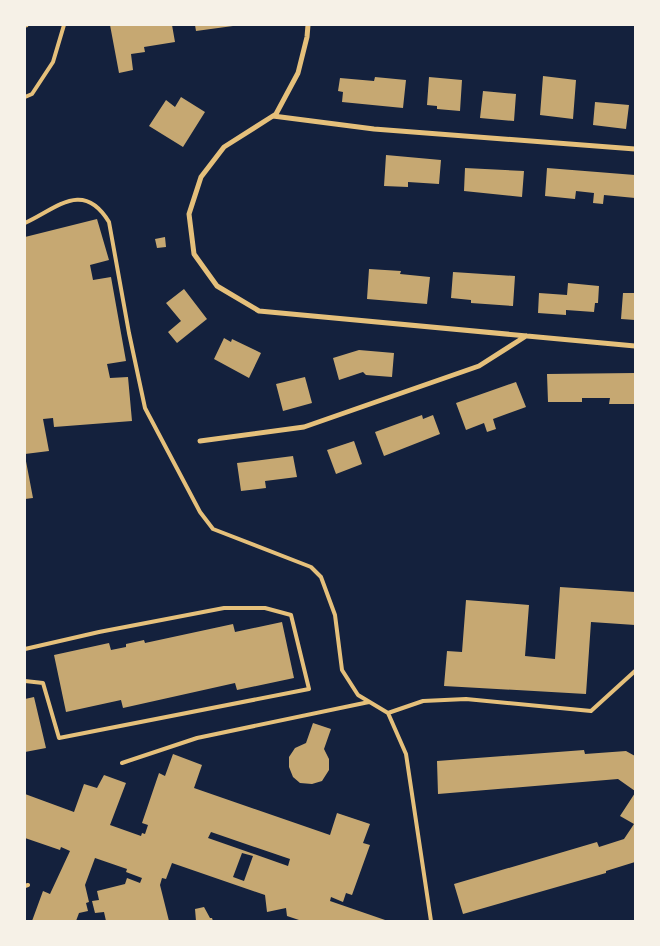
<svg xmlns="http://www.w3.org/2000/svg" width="660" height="946" viewBox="0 0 660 946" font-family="'Asap Condensed',sans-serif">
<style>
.building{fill:#c6a872;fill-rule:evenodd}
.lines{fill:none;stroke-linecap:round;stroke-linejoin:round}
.service{stroke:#e5c07b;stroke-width:4}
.minor{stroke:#e5c07b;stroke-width:5}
</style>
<rect width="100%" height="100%" fill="#14213d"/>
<path class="building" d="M 110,25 L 172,25 L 175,42 L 144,47 L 145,52 L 131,54 L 133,70 L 119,73 Z
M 195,25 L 233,25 L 233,26 L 196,31 Z
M 543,76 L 576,80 L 573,119 L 540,115 Z
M 375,77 L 406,80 L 403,108 L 342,102 L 343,92 L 338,91 L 340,78 L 374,81 Z
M 429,77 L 462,80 L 460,111 L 437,109 L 437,106 L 427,105 Z
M 483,91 L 516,94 L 514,121 L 480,118 Z
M 181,97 L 205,112 L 183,147 L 149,126 L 166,100 L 175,107 Z
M 595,102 L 629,105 L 626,129 L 593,125 Z
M 386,155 L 441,160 L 439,184 L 408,182 L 408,187 L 384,186 Z
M 465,168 L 524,171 L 522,197 L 464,191 Z
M 547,168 L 635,175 L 635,198 L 604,195 L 603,204 L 593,203 L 594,193 L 576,191 L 575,199 L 545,196 Z
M 97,219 L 109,260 L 90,265 L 93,280 L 111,277 L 126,361 L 107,364 L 110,378 L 128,377 L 132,421 L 54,427 L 53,418 L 43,419 L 49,451 L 25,454 L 25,237 Z
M 165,237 L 166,247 L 157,248 L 155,239 Z
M 369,269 L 401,271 L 400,274 L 430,277 L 427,304 L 367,299 Z
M 453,272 L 515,276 L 513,306 L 471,303 L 471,300 L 451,298 Z
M 568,283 L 599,286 L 598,303 L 595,303 L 594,312 L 566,310 L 566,315 L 538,313 L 539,293 L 567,295 Z
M 184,289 L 207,319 L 177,343 L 168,332 L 181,321 L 166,303 Z
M 623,293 L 635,293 L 635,320 L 621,319 Z
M 224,338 L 231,342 L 232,339 L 261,353 L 249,378 L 214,359 Z
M 359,350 L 394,353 L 392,377 L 366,375 L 363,372 L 339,380 L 333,358 Z
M 635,373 L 635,404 L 609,404 L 610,398 L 582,398 L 582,402 L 548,402 L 547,374 Z
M 305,377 L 312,403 L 283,411 L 276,384 Z
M 516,382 L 526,407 L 493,419 L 496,429 L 487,432 L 484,423 L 466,430 L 456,403 Z
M 422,415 L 423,419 L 433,415 L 440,434 L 384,456 L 375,432 Z
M 354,441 L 362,464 L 336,474 L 327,450 Z
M 25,456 L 33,498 L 25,499 Z
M 293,456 L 297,477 L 265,481 L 266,488 L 241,491 L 237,463 Z
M 560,587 L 635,592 L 635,625 L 591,622 L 586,694 L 444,686 L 447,651 L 462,652 L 466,600 L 529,605 L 525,656 L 555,659 Z
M 282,622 L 294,678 L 237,690 L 235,683 L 123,708 L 121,700 L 66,712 L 54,655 L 109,643 L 111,650 L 126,647 L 126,644 L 144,640 L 145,643 L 233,624 L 235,632 Z
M 34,697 L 46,748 L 25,752 L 25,699 Z
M 313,723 L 331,729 L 324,749 L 329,759 L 329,770 L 322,781 L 312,784 L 300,783 L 293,777 L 289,767 L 289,757 L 295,748 L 306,743 Z
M 584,750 L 585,754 L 626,751 L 635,756 L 635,791 L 618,779 L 438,794 L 437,761 Z
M 173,754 L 202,765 L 194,788 L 330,835 L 337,813 L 370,824 L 363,843 L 370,845 L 352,895 L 346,893 L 343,902 L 331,897 L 330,901 L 388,921 L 302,921 L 287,916 L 286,908 L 267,912 L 265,895 L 172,863 L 166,879 L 162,878 L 160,885 L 169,921 L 106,921 L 104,912 L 95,913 L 92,901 L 99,900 L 97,891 L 125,884 L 127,878 L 140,883 L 142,878 L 126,872 L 127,869 L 95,858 L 85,885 L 89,902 L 86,903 L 88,911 L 79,913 L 76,921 L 32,921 L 43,891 L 50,894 L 70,851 L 61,847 L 60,850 L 25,838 L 25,794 L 74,812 L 84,784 L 97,788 L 104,775 L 126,783 L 110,825 L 141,836 L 142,833 L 145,834 L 148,825 L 142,823 L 159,773 L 165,776 ZM 211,832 L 290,859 L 288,866 L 208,838 ZM 242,853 L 253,856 L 244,881 L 233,877 Z
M 635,793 L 635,862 L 606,871 L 606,873 L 463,914 L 454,884 L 597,842 L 599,847 L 624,839 L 634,824 L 620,816 Z
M 204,907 L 210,918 L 212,918 L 213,921 L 196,921 L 195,909 Z"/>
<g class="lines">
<path class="service" d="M 25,97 L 32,94 L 53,62 L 64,25
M 25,223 C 56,209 83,179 109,222 L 129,333 L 145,408 L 200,512 L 213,529 L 311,567 L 321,577 L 335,615 L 342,670 L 358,695 L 388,713 L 406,754 L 431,921
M 25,649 L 99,632 L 224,608 L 265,608 L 291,615 L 309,689 L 59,738 L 43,683 L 25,681
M 388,713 L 423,701 L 466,699 L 591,711 L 635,671
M 122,763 L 197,738 L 369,702
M 25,886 L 28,885"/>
<path class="minor" d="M 25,25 L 26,25
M 308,25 L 307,37 L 298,73 L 276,114 L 224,147 L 201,177 L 189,214 L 194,254 L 217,286 L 259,311 L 635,346
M 273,116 L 374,129 L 635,149
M 200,441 L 304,427 L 479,366 L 526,336"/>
</g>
<rect width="660" height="946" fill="none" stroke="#f6f1e7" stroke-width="52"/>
</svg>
